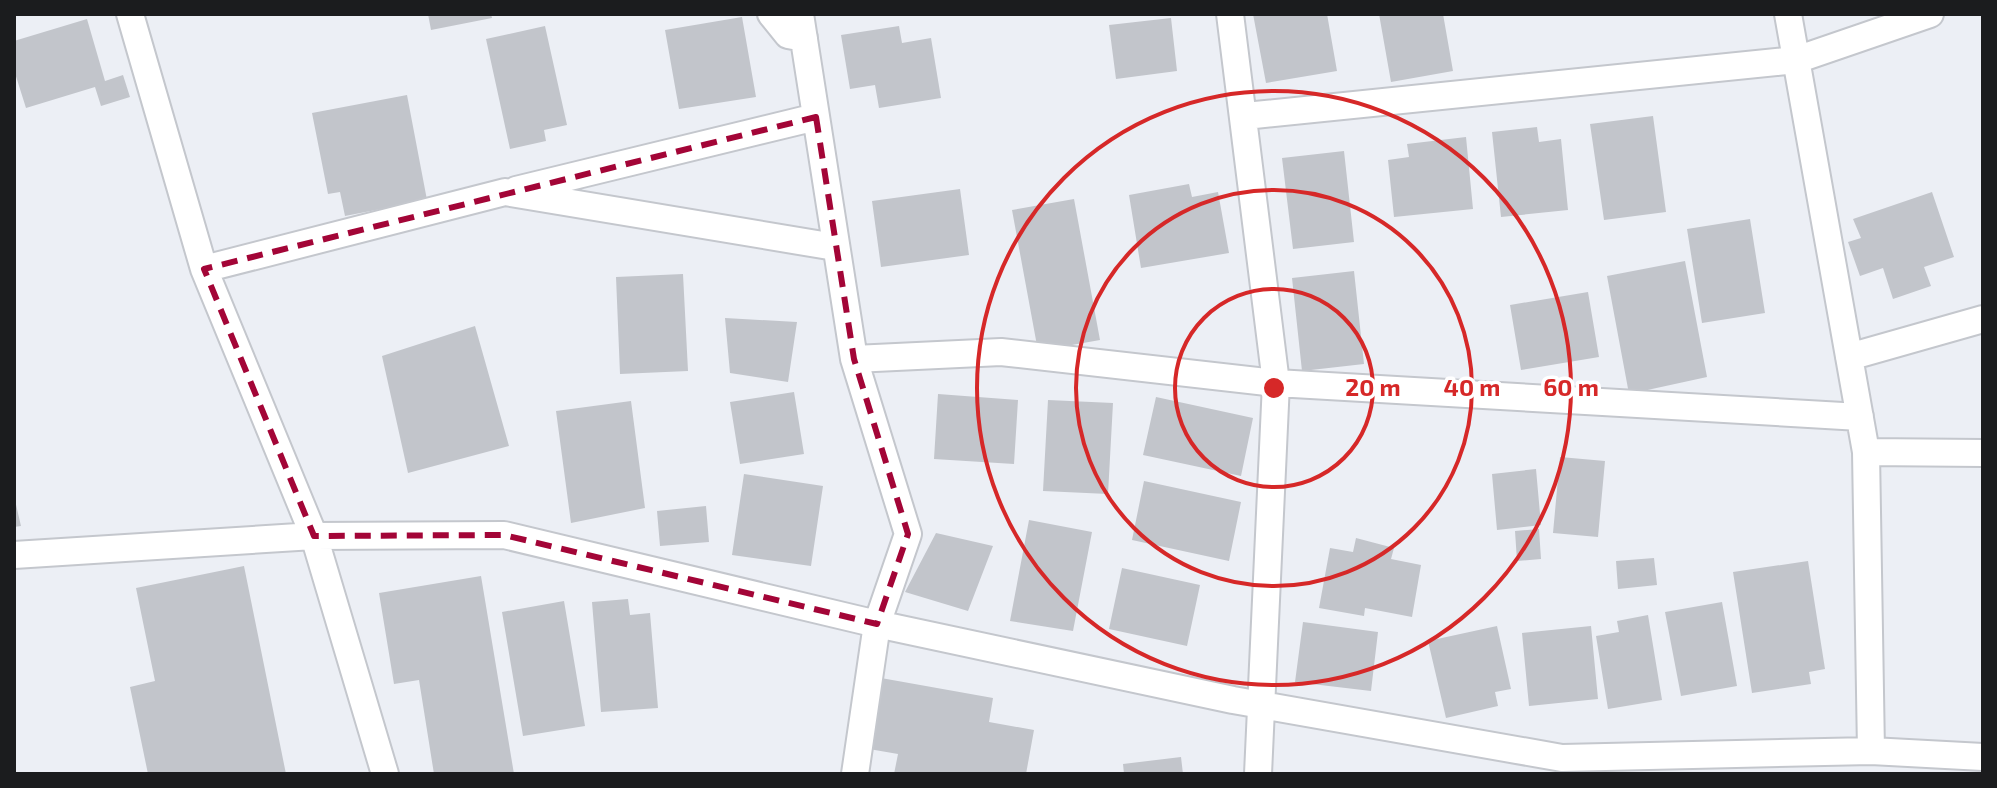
<svg xmlns="http://www.w3.org/2000/svg" width="1997" height="788" viewBox="0 0 1997 788" font-family="'Exo 2',sans-serif">
<style>
.building{fill:#c2c5cb}
.lines{fill:none;stroke-linecap:round;stroke-linejoin:round}
.street-casing{stroke:#c4c7cd;stroke-width:30}
.street{stroke:#fff;stroke-width:26}
.marked{fill:none;stroke:#a30537;stroke-width:6;stroke-dasharray:16 10;stroke-linejoin:round}
.ring{fill:none;stroke:#d62828;stroke-width:4}
.centre{fill:#d62828;stroke:#fff;stroke-width:4}
.ring-label{font-size:24px;text-anchor:middle;font-weight:bold;fill:#d62828;stroke:#fff;stroke-width:7;stroke-linejoin:round;paint-order:stroke}
</style>
<rect width="100%" height="100%" fill="#eceff5"/>
<path class="building" d="M 428,14 L 491,14 L 492,18 L 431,30 Z
M 1253,14 L 1327,14 L 1337,71 L 1266,83 Z
M 1379,14 L 1443,14 L 1453,71 L 1391,82 Z
M 742,17 L 756,97 L 679,109 L 665,30 Z
M 1171,18 L 1177,71 L 1116,79 L 1109,25 Z
M 87,19 L 105,81 L 123,75 L 130,97 L 101,106 L 95,87 L 26,108 L 14,70 L 14,41 Z
M 545,26 L 567,125 L 544,130 L 546,141 L 510,149 L 486,39 Z
M 899,26 L 902,43 L 931,38 L 941,98 L 879,108 L 875,85 L 850,89 L 841,35 Z
M 407,95 L 427,200 L 345,216 L 340,192 L 328,194 L 312,113 Z
M 1653,116 L 1666,212 L 1604,220 L 1590,124 Z
M 1537,127 L 1539,142 L 1561,139 L 1568,210 L 1501,217 L 1492,132 Z
M 1466,137 L 1473,209 L 1394,217 L 1388,160 L 1409,157 L 1407,144 Z
M 1344,151 L 1354,242 L 1293,249 L 1282,158 Z
M 1189,184 L 1192,197 L 1218,192 L 1229,253 L 1141,268 L 1129,195 Z
M 960,189 L 969,255 L 881,267 L 872,201 Z
M 1932,192 L 1954,257 L 1924,267 L 1931,286 L 1893,299 L 1883,268 L 1860,276 L 1848,242 L 1861,238 L 1853,219 Z
M 1074,199 L 1100,340 L 1038,351 L 1012,210 Z
M 1750,219 L 1765,313 L 1702,323 L 1687,229 Z
M 1685,261 L 1707,377 L 1629,394 L 1607,276 Z
M 1354,271 L 1364,364 L 1302,371 L 1292,278 Z
M 683,274 L 688,371 L 620,374 L 616,277 Z
M 1588,292 L 1599,357 L 1521,370 L 1510,305 Z
M 725,318 L 797,322 L 788,382 L 730,373 Z
M 475,326 L 509,446 L 408,473 L 382,356 Z
M 794,392 L 804,454 L 740,464 L 730,402 Z
M 938,394 L 1018,400 L 1014,464 L 934,459 Z
M 1156,397 L 1253,418 L 1241,476 L 1143,455 Z
M 1048,400 L 1113,403 L 1108,494 L 1043,491 Z
M 631,401 L 645,508 L 571,523 L 556,411 Z
M 1560,457 L 1605,461 L 1598,537 L 1553,533 Z
M 1536,469 L 1541,525 L 1497,530 L 1492,474 Z
M 744,474 L 823,486 L 811,566 L 732,555 Z
M 1144,481 L 1241,502 L 1229,561 L 1132,540 Z
M 14,496 L 21,526 L 14,527 Z
M 706,506 L 709,542 L 660,546 L 657,511 Z
M 1029,520 L 1092,532 L 1073,631 L 1010,621 Z
M 1539,529 L 1541,559 L 1517,561 L 1515,531 Z
M 936,533 L 993,546 L 968,611 L 905,592 Z
M 1356,538 L 1394,548 L 1391,559 L 1421,565 L 1412,617 L 1365,608 L 1364,616 L 1319,608 L 1330,548 L 1353,552 Z
M 1654,558 L 1657,585 L 1618,589 L 1616,561 Z
M 1808,561 L 1825,669 L 1809,672 L 1811,684 L 1752,693 L 1733,572 Z
M 244,566 L 286,774 L 148,774 L 130,687 L 155,681 L 136,588 Z
M 1122,568 L 1200,585 L 1187,646 L 1109,629 Z
M 481,576 L 514,774 L 434,774 L 419,680 L 394,684 L 379,593 Z
M 628,599 L 630,615 L 650,613 L 658,708 L 601,712 L 592,602 Z
M 564,601 L 585,726 L 523,736 L 502,612 Z
M 1722,602 L 1737,686 L 1681,696 L 1665,612 Z
M 1648,615 L 1662,700 L 1608,709 L 1596,636 L 1619,632 L 1617,621 Z
M 1303,622 L 1378,632 L 1371,691 L 1295,682 Z
M 1497,626 L 1511,689 L 1495,692 L 1498,706 L 1446,718 L 1428,641 Z
M 1591,626 L 1598,699 L 1529,706 L 1522,633 Z
M 881,678 L 993,698 L 989,722 L 1034,730 L 1026,774 L 894,774 L 898,754 L 869,749 Z
M 1181,757 L 1183,774 L 1124,774 L 1123,764 Z"/>
<g class="lines">
<defs>
<path id="street" d="M 130,14 L 204,269 L 314,536 L 385,774
M 771,14 L 788,35 L 804,38
M 800,14 L 854,359 L 908,534 L 877,624 L 855,774
M 1788,14 L 1866,452 L 1871,751
M 1245,116 L 1796,60 L 1930,14
M 516,190 L 816,117
M 204,269 L 505,192 L 835,247
M 1849,357 L 1983,319
M 854,359 L 1001,352 L 1276,383 L 1230,14
M 1866,452 L 1983,453
M 14,555 L 314,536 L 504,535 L 877,624 L 1233,700 L 1562,758 L 1871,751 L 1983,757
M 1258,774 L 1276,383 L 1860,417"/>
</defs>
<use href="#street" class="street-casing"/>
<use href="#street" class="street"/>
</g>
<path class="marked" d="M 816,117 L 854,359 L 908,534 L 877,624 L 504,535 L 314,536 L 204,269 Z"/>
<g class="ring">
<circle cx="1274" cy="388" r="99"/>
<circle cx="1274" cy="388" r="198"/>
<circle cx="1274" cy="388" r="297"/>
</g>
<circle cx="1274" cy="388" r="12" class="centre"/>
<g class="ring-label">
<text x="1373" y="396">20 m</text>
<text x="1472" y="396">40 m</text>
<text x="1571" y="396">60 m</text>
</g>
<rect width="1997" height="788" fill="none" stroke="#1b1c1e" stroke-width="32"/>
</svg>
